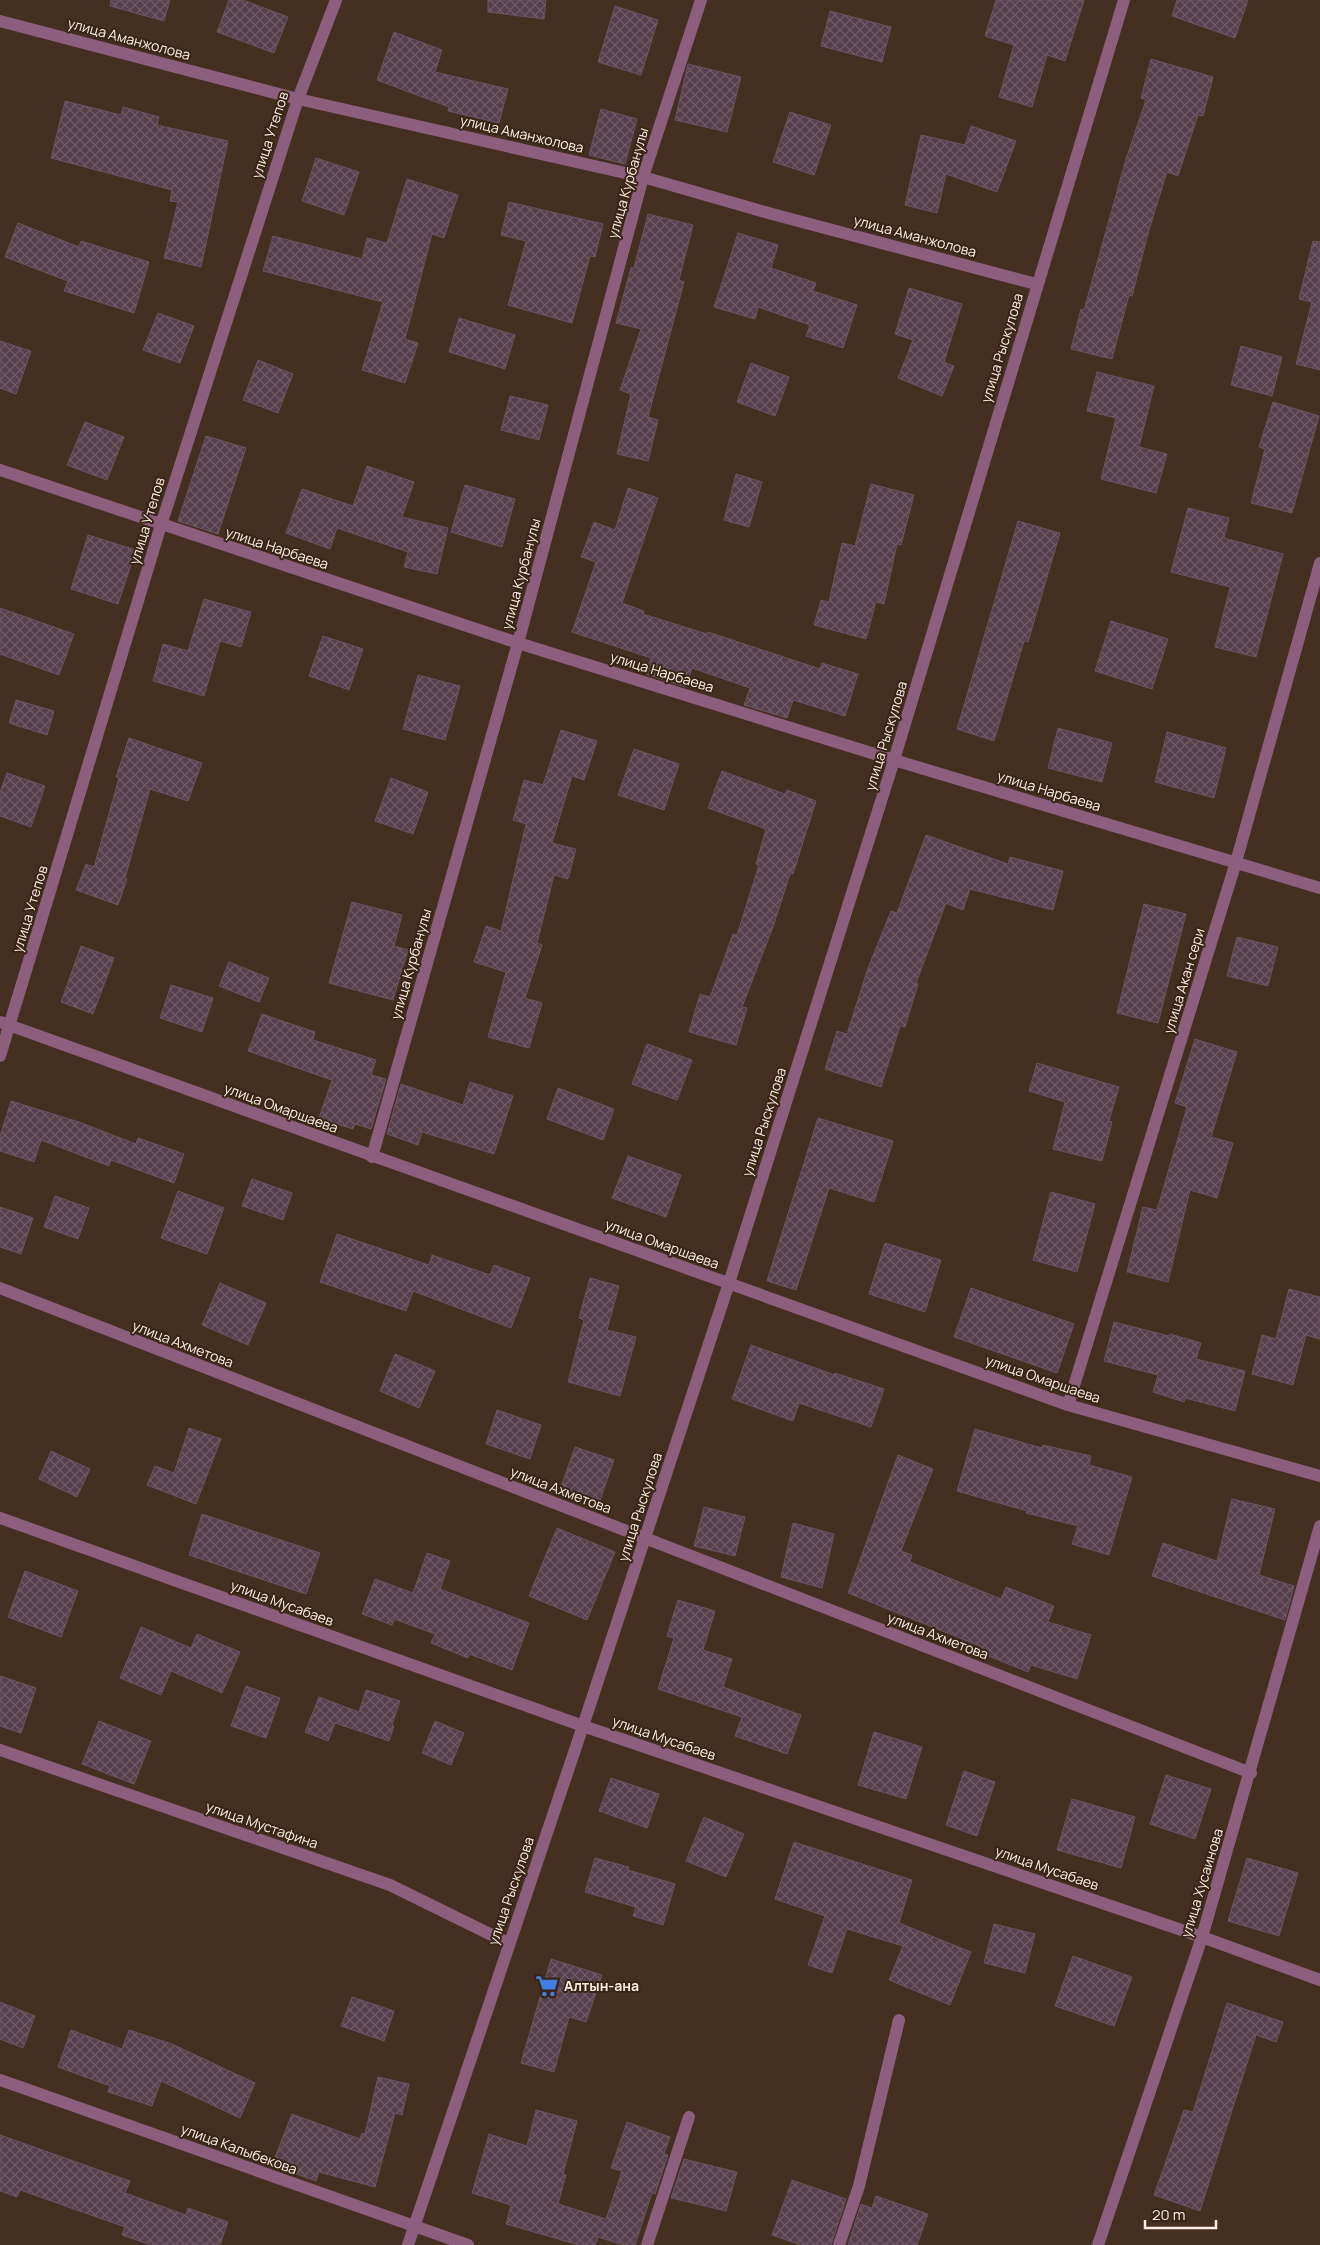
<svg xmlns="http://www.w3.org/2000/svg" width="1320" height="2245" viewBox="0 0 1320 2245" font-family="Manrope,sans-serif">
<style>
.building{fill:url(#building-cross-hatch);stroke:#6c5463}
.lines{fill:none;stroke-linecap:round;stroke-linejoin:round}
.minor{stroke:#8d5f7e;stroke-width:12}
.labels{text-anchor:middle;stroke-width:4;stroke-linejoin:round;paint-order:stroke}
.street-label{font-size:14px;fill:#fdefe5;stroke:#392516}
.poi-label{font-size:14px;font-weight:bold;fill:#fdefe5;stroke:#392516;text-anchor:start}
</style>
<defs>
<pattern id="building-cross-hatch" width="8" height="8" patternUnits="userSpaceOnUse" patternTransform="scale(1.25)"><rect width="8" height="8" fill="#573f4e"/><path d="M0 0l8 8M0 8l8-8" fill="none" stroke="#705b67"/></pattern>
</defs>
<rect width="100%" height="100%" fill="#442f20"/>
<path class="building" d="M 111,0 L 170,0 L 164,21 L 110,6 Z
M 229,0 L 243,0 L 288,17 L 274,53 L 217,32 Z
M 488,0 L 546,0 L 544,19 L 488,12 Z
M 996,0 L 1084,0 L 1065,61 L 1047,55 L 1032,107 L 999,97 L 1014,45 L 985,36 Z
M 1177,0 L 1248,0 L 1235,38 L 1172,16 Z
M 615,6 L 658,20 L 641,75 L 598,62 Z
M 830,11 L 891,27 L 882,62 L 821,46 Z
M 394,32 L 442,50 L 435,72 L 508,89 L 499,123 L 448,111 L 449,107 L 377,80 Z
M 1151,59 L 1213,77 L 1203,116 L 1198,115 L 1178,176 L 1167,172 L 1149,230 L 1132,296 L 1129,295 L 1112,359 L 1071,349 L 1081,309 L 1084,310 L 1126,159 L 1146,100 L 1141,98 Z
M 688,64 L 741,77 L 727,132 L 675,120 Z
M 65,101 L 121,115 L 123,107 L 159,117 L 157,125 L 228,141 L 201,267 L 164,258 L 178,202 L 170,201 L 172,190 L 51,158 Z
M 601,109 L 637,119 L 625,164 L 589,155 Z
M 790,112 L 831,125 L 814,175 L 773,162 Z
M 971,126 L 1016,141 L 997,192 L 946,174 L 937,213 L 905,205 L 921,135 L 965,145 Z
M 316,158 L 359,172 L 344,215 L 302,201 Z
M 407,179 L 458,195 L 444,238 L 432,234 L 405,339 L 418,343 L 405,383 L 362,370 L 383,302 L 263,271 L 273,236 L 362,259 L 367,238 L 387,243 Z
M 509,202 L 603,224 L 595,257 L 590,256 L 572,323 L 508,305 L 526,241 L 501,235 Z
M 648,214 L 693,225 L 679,280 L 684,282 L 648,417 L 658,420 L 648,461 L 617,454 L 631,394 L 620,390 L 641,329 L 616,323 L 631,268 L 634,268 Z
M 18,223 L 79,247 L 81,241 L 149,262 L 134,313 L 64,291 L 68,281 L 5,257 Z
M 738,233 L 778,245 L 771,268 L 816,283 L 813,291 L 857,305 L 843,348 L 806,336 L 810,325 L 758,307 L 755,319 L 714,307 Z
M 1313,241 L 1320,242 L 1320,370 L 1296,364 L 1312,302 L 1299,299 Z
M 909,288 L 962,304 L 944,362 L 954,366 L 942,396 L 898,378 L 913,340 L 895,334 Z
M 158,313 L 194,326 L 180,363 L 143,350 Z
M 459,318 L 515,335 L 505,369 L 449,352 Z
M 0,341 L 31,351 L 16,394 L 0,388 Z
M 1241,346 L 1282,357 L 1272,396 L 1231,385 Z
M 258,360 L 293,374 L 278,413 L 243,400 Z
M 751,363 L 789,377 L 775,416 L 737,402 Z
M 1097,372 L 1154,386 L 1139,447 L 1167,454 L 1156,493 L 1101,479 L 1116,418 L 1087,411 Z
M 510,396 L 548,405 L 539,440 L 501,430 Z
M 1273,402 L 1319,416 L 1292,513 L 1251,503 L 1265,449 L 1259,447 Z
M 85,422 L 124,437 L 107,480 L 67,465 Z
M 206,436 L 246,448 L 218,534 L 178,521 Z
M 367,466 L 414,482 L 402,517 L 448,528 L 437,574 L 404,567 L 408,552 L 337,528 L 330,549 L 286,533 L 302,489 L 353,506 Z
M 736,474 L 762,482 L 749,527 L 724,520 Z
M 871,484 L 914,495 L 901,545 L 897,544 L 884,604 L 876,602 L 866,639 L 814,625 L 821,600 L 829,602 L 842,543 L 855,546 Z
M 465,485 L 515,499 L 502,547 L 451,532 Z
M 628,488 L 658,498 L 622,603 L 644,611 L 643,614 L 707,634 L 708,632 L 820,669 L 822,663 L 858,674 L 845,716 L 793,700 L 787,718 L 744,705 L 750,688 L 692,668 L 686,687 L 646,674 L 651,658 L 572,632 L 596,562 L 581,557 L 594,522 L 615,530 Z
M 1188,508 L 1229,518 L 1224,538 L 1283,554 L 1256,657 L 1215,647 L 1230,587 L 1171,572 Z
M 1018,521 L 1060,533 L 1028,642 L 1024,641 L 994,741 L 957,729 Z
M 88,535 L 136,550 L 118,604 L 71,589 Z
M 204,599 L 251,612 L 241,647 L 220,641 L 204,696 L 153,681 L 163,644 L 188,651 Z
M 0,608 L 74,634 L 59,675 L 0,654 Z
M 1111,621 L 1168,639 L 1152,689 L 1095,671 Z
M 323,636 L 363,649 L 349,690 L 309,676 Z
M 418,675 L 460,686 L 445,740 L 403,729 Z
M 16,700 L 54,711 L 47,735 L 9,723 Z
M 1058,728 L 1112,743 L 1102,782 L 1048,768 Z
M 561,730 L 597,741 L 584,780 L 572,776 L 552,843 L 576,849 L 568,879 L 554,875 L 537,943 L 542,945 L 525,998 L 542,1003 L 529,1048 L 488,1037 L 506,972 L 474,962 L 486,926 L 501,931 L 526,824 L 513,820 L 524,780 L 543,785 Z
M 1167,732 L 1226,748 L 1214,798 L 1155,782 Z
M 129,738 L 202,763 L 188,801 L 150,789 L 125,878 L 127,879 L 118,905 L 76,890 L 86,864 L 94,867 L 119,778 L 116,777 Z
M 634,749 L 679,764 L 664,810 L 618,795 Z
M 722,771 L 785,794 L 787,790 L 816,801 L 793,874 L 790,874 L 773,927 L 742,1007 L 747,1008 L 736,1045 L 689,1032 L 700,994 L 710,997 L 733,934 L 737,935 L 759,865 L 756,864 L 766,829 L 708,808 Z
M 7,773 L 45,786 L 31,827 L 0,816 L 0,792 Z
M 391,778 L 428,792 L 413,834 L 375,821 Z
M 926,835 L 1008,864 L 1010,857 L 1063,871 L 1053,910 L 970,889 L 963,910 L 946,903 L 916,983 L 918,984 L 905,1027 L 900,1026 L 881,1087 L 825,1069 L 837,1031 L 847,1034 L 868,968 L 891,911 L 897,913 Z
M 352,902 L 402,915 L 394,946 L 408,950 L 393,1000 L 329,983 Z
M 1144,904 L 1186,914 L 1158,1023 L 1117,1013 Z
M 1237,937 L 1278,947 L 1268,986 L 1227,976 Z
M 81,946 L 114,958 L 93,1014 L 61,1002 Z
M 229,962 L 269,978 L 259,1002 L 219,986 Z
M 171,985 L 213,998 L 202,1032 L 160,1018 Z
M 262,1014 L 315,1032 L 313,1040 L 376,1060 L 371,1075 L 386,1079 L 371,1129 L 355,1124 L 353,1129 L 319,1118 L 332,1080 L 248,1051 Z
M 1195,1039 L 1237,1052 L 1211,1137 L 1233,1143 L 1217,1198 L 1190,1190 L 1168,1282 L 1127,1272 L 1143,1207 L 1157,1210 L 1187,1107 L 1175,1103 Z
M 647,1044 L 692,1060 L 677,1100 L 632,1084 Z
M 1037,1063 L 1119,1087 L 1109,1121 L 1112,1122 L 1102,1161 L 1053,1149 L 1065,1102 L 1029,1091 Z
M 470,1082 L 513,1096 L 494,1154 L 422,1132 L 418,1145 L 387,1134 L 401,1084 L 463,1105 Z
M 558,1088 L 614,1109 L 603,1140 L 547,1119 Z
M 11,1101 L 79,1122 L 136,1144 L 138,1138 L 184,1154 L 174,1183 L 111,1160 L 109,1166 L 41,1140 L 34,1162 L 0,1151 L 0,1136 Z
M 818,1118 L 893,1141 L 874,1202 L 829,1188 L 796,1290 L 767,1281 Z
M 628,1156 L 681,1175 L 666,1217 L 612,1198 Z
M 252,1179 L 292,1193 L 283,1220 L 242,1206 Z
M 178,1191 L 224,1208 L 207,1254 L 161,1238 Z
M 1051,1192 L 1095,1204 L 1077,1272 L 1033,1260 Z
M 55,1196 L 89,1208 L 78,1239 L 44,1227 Z
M 0,1207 L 33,1218 L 21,1254 L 0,1247 Z
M 337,1234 L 429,1265 L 432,1255 L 490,1275 L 494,1265 L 530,1278 L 511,1328 L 413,1291 L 406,1311 L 320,1282 Z
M 885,1243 L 941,1260 L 925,1312 L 869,1294 Z
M 590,1278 L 619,1286 L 607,1330 L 636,1337 L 620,1396 L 568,1382 L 584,1320 L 579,1318 Z
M 220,1283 L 266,1303 L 248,1345 L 202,1325 Z
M 971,1288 L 1074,1324 L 1057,1373 L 954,1337 Z
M 1289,1289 L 1320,1297 L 1320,1339 L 1306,1335 L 1293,1385 L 1252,1374 L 1262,1335 L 1276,1339 Z
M 1114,1322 L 1169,1336 L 1170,1334 L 1201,1343 L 1196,1359 L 1245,1371 L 1235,1411 L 1185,1398 L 1184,1402 L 1153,1392 L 1158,1375 L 1104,1361 Z
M 751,1345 L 835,1375 L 835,1373 L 884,1389 L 871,1427 L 799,1403 L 793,1421 L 732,1399 Z
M 395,1354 L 435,1371 L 419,1408 L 380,1391 Z
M 497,1410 L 541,1425 L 530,1459 L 486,1444 Z
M 189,1428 L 221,1439 L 196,1504 L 147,1485 L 155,1466 L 174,1473 Z
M 975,1429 L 1042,1448 L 1043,1445 L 1091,1456 L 1089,1465 L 1132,1477 L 1109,1555 L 1072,1544 L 1078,1526 L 1026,1513 L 1027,1511 L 957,1491 Z
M 575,1447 L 614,1460 L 599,1503 L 560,1490 Z
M 51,1451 L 90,1469 L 77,1497 L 39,1479 Z
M 898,1455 L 933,1469 L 901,1551 L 912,1555 L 910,1562 L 1001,1599 L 1006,1587 L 1054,1606 L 1048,1622 L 1091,1635 L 1077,1679 L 1031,1665 L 1028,1672 L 979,1652 L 982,1647 L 848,1593 Z
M 1232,1499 L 1275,1509 L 1259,1575 L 1294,1586 L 1285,1620 L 1152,1576 L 1163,1543 L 1217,1561 Z
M 704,1507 L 745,1517 L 735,1556 L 694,1546 Z
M 202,1514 L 320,1553 L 306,1594 L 189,1555 Z
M 793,1523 L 834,1534 L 822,1588 L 781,1577 Z
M 557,1528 L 615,1552 L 587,1620 L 529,1596 Z
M 427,1553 L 450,1561 L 440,1589 L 529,1623 L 512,1670 L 469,1654 L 468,1658 L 431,1643 L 435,1634 L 394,1619 L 392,1625 L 362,1614 L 375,1579 L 413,1593 Z
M 25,1571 L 78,1591 L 61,1637 L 8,1617 Z
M 678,1600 L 715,1611 L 703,1650 L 732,1659 L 723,1687 L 801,1715 L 787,1754 L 735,1736 L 742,1717 L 658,1689 L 674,1638 L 667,1636 Z
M 141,1627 L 191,1648 L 197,1634 L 240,1652 L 222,1693 L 171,1671 L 161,1695 L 120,1678 Z
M 0,1676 L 36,1688 L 21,1733 L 0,1726 Z
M 246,1686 L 280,1698 L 266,1738 L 231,1726 Z
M 366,1690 L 400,1701 L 392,1725 L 394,1726 L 389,1741 L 335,1723 L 328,1741 L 305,1732 L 319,1697 L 359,1712 Z
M 99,1721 L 151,1741 L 134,1784 L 82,1764 Z
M 435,1721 L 464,1733 L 451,1765 L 422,1753 Z
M 874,1732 L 922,1747 L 906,1799 L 858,1785 Z
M 964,1771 L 995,1782 L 977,1836 L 946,1825 Z
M 1166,1775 L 1211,1789 L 1195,1839 L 1150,1824 Z
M 611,1778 L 659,1794 L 647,1828 L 599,1811 Z
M 1072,1799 L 1135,1817 L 1121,1868 L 1057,1850 Z
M 704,1817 L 744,1834 L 726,1877 L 686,1861 Z
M 794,1842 L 912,1880 L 899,1923 L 971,1952 L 950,2005 L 889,1980 L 903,1946 L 847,1929 L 832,1973 L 808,1965 L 825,1916 L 775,1899 Z
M 595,1858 L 629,1867 L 628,1870 L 675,1884 L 663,1925 L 633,1916 L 636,1907 L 585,1892 Z
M 1247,1858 L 1298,1873 L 1279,1936 L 1228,1921 Z
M 994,1924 L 1035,1934 L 1025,1973 L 984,1963 Z
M 1073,1956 L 1132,1977 L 1114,2026 L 1055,2006 Z
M 551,1959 L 602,1975 L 586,2022 L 569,2017 L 554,2072 L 521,2063 Z
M 352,1997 L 394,2011 L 384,2041 L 341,2026 Z
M 0,2002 L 35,2016 L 23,2048 L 0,2039 Z
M 1227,2003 L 1283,2022 L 1276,2042 L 1256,2035 L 1200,2211 L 1154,2195 L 1184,2110 L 1193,2112 Z
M 71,2030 L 122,2049 L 129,2030 L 172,2044 L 255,2083 L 240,2118 L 161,2081 L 152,2106 L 108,2092 L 110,2086 L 58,2067 Z
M 378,2077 L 409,2084 L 402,2115 L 395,2113 L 375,2187 L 319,2172 L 316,2181 L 272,2165 L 292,2114 L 360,2139 L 362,2133 L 365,2134 Z
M 536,2110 L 577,2121 L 563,2174 L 566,2175 L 558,2204 L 606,2219 L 622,2171 L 611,2168 L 627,2122 L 670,2137 L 664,2154 L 668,2155 L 655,2194 L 652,2193 L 635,2245 L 623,2245 L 598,2237 L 595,2245 L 579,2245 L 506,2224 L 511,2205 L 472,2193 L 489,2134 L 527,2146 Z
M 0,2135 L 130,2181 L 125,2193 L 186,2215 L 188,2208 L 228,2222 L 220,2245 L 151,2245 L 122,2235 L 125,2227 L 20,2190 L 17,2197 L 0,2191 Z
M 684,2159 L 737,2172 L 726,2211 L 671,2198 Z
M 792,2180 L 846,2199 L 831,2245 L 801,2245 L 772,2235 Z
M 876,2196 L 928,2214 L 917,2245 L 848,2245 L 861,2204 L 872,2208 Z"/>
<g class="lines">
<path class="minor" d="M 0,21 L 298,99 L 643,177 L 772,214 L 1036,284
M 0,470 L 518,643 L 894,760 L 1320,888
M 0,1022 L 1068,1405 L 1320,1476
M 0,1056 L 161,525 L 298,99 L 336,0
M 372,1157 L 518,643 L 643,177 L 701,0
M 0,1288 L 1251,1773
M 1068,1405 L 1236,862 L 1320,563
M 0,1518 L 583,1726 L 1202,1937 L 1320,1980
M 0,1750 L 390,1885 L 508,1943
M 0,2080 L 468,2245
M 408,2245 L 583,1726 L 729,1283 L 894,760 L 1124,0
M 647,2245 L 689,2117
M 839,2245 L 859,2186 L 899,2020
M 1098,2245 L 1202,1937 L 1320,1526"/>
</g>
<defs>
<symbol id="supermarket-bare" viewBox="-9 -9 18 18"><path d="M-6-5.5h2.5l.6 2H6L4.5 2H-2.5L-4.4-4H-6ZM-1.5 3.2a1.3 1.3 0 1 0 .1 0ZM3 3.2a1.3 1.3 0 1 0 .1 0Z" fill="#3f7fe0" stroke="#392516" stroke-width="2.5" paint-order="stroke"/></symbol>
</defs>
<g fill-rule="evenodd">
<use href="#supermarket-bare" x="531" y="1970" width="32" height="32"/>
</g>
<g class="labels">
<g class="street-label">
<text transform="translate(129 39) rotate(15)" y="5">улица Аманжолова</text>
<text transform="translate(522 134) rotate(13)" y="5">улица Аманжолова</text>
<text transform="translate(270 135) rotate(-72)" y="5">улица Утепов</text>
<text transform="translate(628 183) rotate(-74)" y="5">улица Курбанулы</text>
<text transform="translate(915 236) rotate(15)" y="5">улица Аманжолова</text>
<text transform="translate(1002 348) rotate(-73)" y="5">улица Рыскулова</text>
<text transform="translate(147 521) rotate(-73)" y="5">улица Утепов</text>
<text transform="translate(277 548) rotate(18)" y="5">улица Нарбаева</text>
<text transform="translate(521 574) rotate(-75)" y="5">улица Курбанулы</text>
<text transform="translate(662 672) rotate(17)" y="5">улица Нарбаева</text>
<text transform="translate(886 736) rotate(-73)" y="5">улица Рыскулова</text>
<text transform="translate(1049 791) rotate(17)" y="5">улица Нарбаева</text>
<text transform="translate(30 909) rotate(-73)" y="5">улица Утепов</text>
<text transform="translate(411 964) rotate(-74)" y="5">улица Курбанулы</text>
<text transform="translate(1184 981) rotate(-73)" y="5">улица Акан сери</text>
<text transform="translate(281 1108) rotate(20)" y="5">улица Омаршаева</text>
<text transform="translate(764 1122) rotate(-72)" y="5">улица Рыскулова</text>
<text transform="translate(662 1244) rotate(20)" y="5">улица Омаршаева</text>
<text transform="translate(183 1344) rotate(21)" y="5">улица Ахметова</text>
<text transform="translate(1043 1379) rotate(19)" y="5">улица Омаршаева</text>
<text transform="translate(561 1490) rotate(21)" y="5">улица Ахметова</text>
<text transform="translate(640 1507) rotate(-72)" y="5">улица Рыскулова</text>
<text transform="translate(282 1603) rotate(20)" y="5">улица Мусабаев</text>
<text transform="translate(938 1636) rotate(21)" y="5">улица Ахметова</text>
<text transform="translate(664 1738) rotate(19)" y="5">улица Мусабаев</text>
<text transform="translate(262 1825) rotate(19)" y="5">улица Мустафина</text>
<text transform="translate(1047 1868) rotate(19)" y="5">улица Мусабаев</text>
<text transform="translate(1202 1883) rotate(-73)" y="5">улица Хусаинова</text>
<text transform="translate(511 1891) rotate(-71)" y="5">улица Рыскулова</text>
<text transform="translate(239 2149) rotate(20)" y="5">улица Калыбекова</text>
</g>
<g class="poi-label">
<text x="564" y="1991">Алтын-ана</text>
</g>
</g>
<path d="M1145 2220v8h71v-8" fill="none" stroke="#fdefe5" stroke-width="2.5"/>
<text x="1152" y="2220" font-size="15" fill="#fdefe5" stroke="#392516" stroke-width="4" paint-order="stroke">20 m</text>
</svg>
